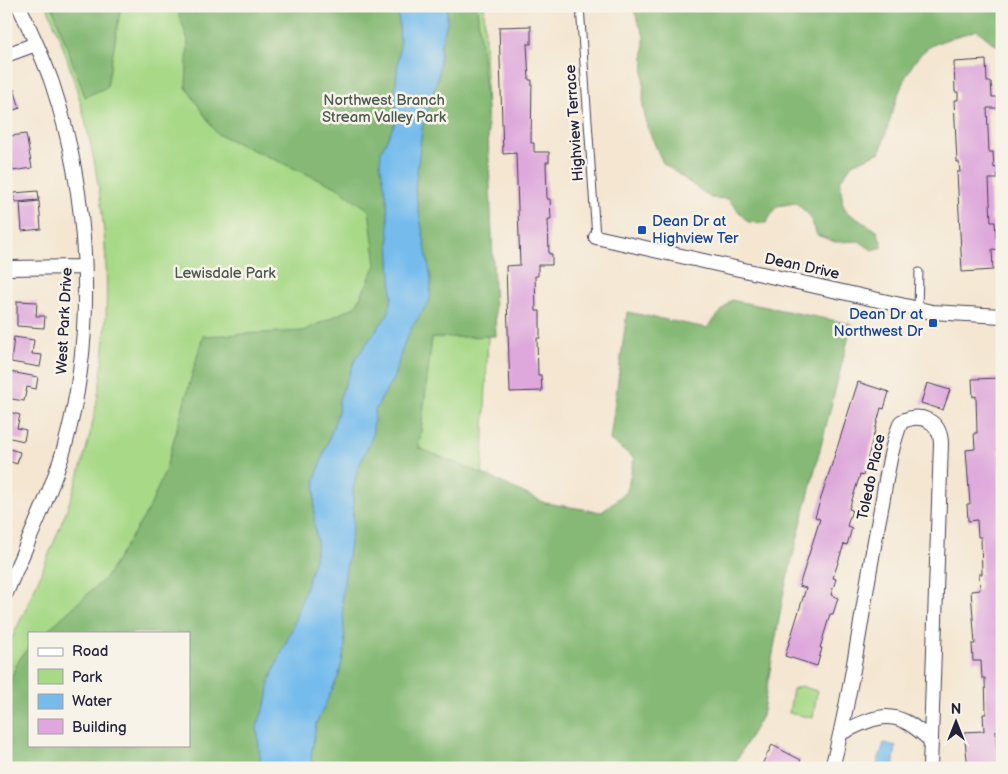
<svg xmlns="http://www.w3.org/2000/svg" width="1008" height="774" viewBox="0 0 1008 774" font-family="'Balsamiq Sans',sans-serif">
<style>
.green{fill:#a7d987;stroke:#647e61;fill-rule:evenodd}
.forest{fill:#85b974;stroke:#546e58}
.water{fill:#75bced;stroke:#4c6f94}
.building{fill:#dea8dc}
.lines{fill:none;stroke-linecap:round;stroke-linejoin:round}
.service-casing{stroke:#423f52;stroke-width:9}
.minor-casing{stroke:#423f52;stroke-width:16}
.service{stroke:#fff;stroke-width:7}
.minor{stroke:#fff;stroke-width:14}
.transit-dot{fill:#1a4fb4;stroke:#f7f3e8;stroke-width:2}
.labels{text-anchor:middle;stroke-width:5;stroke-linejoin:round;paint-order:stroke}
.park-label{font-size:15px;fill:#4a5952;stroke:#f7f3e8}
.street-label{font-size:15px;fill:#22223b;stroke:#f7f3e8}
.transit-label{font-size:15px;fill:#164399;stroke:#f7f3e8;text-anchor:start}
</style>
<rect width="100%" height="100%" fill="#f7f3e8"/>
<filter id="ink" filterUnits="userSpaceOnUse"><feTurbulence type="fractalNoise" baseFrequency=".02" numOctaves="2"/><feDisplacementMap in="SourceGraphic" scale="10" xChannelSelector="R" yChannelSelector="G"/><feConvolveMatrix kernelMatrix="1 2 1 2 8 2 1 2 1" color-interpolation-filters="sRGB"/></filter>
<filter id="wash" filterUnits="userSpaceOnUse"><feTurbulence type="fractalNoise" baseFrequency=".0096" numOctaves="4" result="noise"/><feDisplacementMap in="SourceGraphic" scale="20" xChannelSelector="R" yChannelSelector="G"/><feGaussianBlur stdDeviation="1.12" result="paint"/><feColorMatrix in="noise" values="0 0 0 0 0 0 0 0 0 0 0 0 0 0 0 0 0 1.4 0 .05"/><feComposite in="paint" operator="in"/></filter>
<g filter="url(#wash)">
<rect width="100%" height="100%" fill="#f4e6d1"/>
<path class="green" d="M 47,6 L 484,6 L 491,262 L 479,555 L 438,768 L 6,768 C 6,732 2,693 6,657 C 8,641 21,621 27,606 C 45,563 64,521 78,477 C 128,323 109,153 47,6 ZM 29,633 L 189,633 L 189,745 L 29,745 Z
M 801,686 L 817,691 L 813,718 L 789,713 L 793,689 Z"/>
<path class="forest" d="M 52,6 L 121,6 L 107,87 L 85,97 Z
M 176,6 L 477,6 L 487,110 L 496,336 L 432,338 L 419,448 L 490,477 L 545,503 L 602,512 L 627,491 L 634,458 L 610,440 L 627,312 L 707,328 L 731,300 L 852,324 L 784,591 L 762,716 L 732,768 L 6,768 C 6,728 0,676 29,647 L 29,745 L 189,745 L 189,633 L 45,633 L 106,577 L 149,509 L 165,471 L 203,336 L 303,331 L 356,306 L 376,265 L 369,210 L 336,187 L 217,134 L 186,87 L 188,40 Z
M 632,6 L 1002,6 L 1002,47 L 994,44 L 977,30 C 963,35 947,38 933,45 C 902,60 891,121 880,152 L 852,164 L 840,181 L 843,205 L 848,213 L 877,231 L 883,247 L 872,250 L 859,241 L 835,242 L 817,235 L 809,215 L 796,203 L 777,206 L 766,223 L 748,222 L 728,199 L 711,198 L 663,163 L 648,129 L 643,108 L 644,36 Z"/>
<path class="water" d="M 398,6 L 447,6 L 447,23 L 441,44 L 439,74 L 422,129 L 415,190 L 431,279 L 430,300 L 412,327 L 404,344 L 394,377 L 375,410 L 372,438 L 357,471 L 353,490 L 353,524 L 342,595 L 345,647 L 339,675 L 316,724 L 311,756 L 312,768 L 261,768 L 257,726 L 268,697 L 269,682 L 293,626 L 315,558 L 317,540 L 314,524 L 315,480 L 338,412 L 339,400 L 344,386 L 356,358 L 388,314 L 392,297 L 387,199 L 380,163 L 381,151 L 395,123 L 395,92 L 400,44 Z
M 884,743 L 896,746 L 893,768 L 876,768 Z"/>
<g id="blocks">
<path class="building" d="M 531,26 L 531,44 L 527,44 L 529,80 L 532,80 L 531,143 L 534,143 L 534,152 L 549,152 L 549,162 L 546,162 L 547,199 L 550,199 L 551,219 L 548,219 L 549,254 L 552,254 L 552,265 L 538,265 L 538,276 L 535,276 L 536,311 L 540,311 L 540,338 L 537,338 L 538,375 L 541,375 L 542,391 L 510,392 L 506,266 L 520,265 L 516,153 L 503,154 L 499,27 Z
M 986,60 L 987,82 L 991,82 L 992,97 L 997,97 L 998,108 L 987,108 L 989,152 L 993,152 L 994,168 L 997,167 L 998,179 L 989,179 L 991,222 L 995,222 L 996,238 L 1002,238 L 1002,250 L 992,249 L 993,270 L 962,272 L 957,172 L 960,172 L 959,162 L 957,162 L 954,100 L 958,100 L 958,92 L 955,92 L 954,62 Z
M 14,89 L 20,108 L 6,113 L 6,92 Z
M 26,134 L 32,168 L 13,171 L 9,144 L 11,143 L 10,136 Z
M 38,191 L 39,200 L 16,202 L 14,193 Z
M 39,201 L 41,229 L 22,231 L 20,203 Z
M 6,202 L 8,202 L 8,231 L 6,231 Z
M 17,301 L 37,302 L 36,316 L 45,316 L 44,328 L 17,326 Z
M 14,337 L 34,340 L 32,354 L 42,355 L 40,367 L 11,362 Z
M 10,372 L 38,377 L 36,389 L 27,387 L 24,401 L 6,398 Z
M 1002,378 L 1002,449 L 998,449 L 1002,519 L 1002,730 L 996,731 L 997,768 L 968,768 L 964,732 L 984,731 L 983,714 L 986,714 L 985,678 L 982,678 L 981,661 L 973,661 L 972,644 L 975,644 L 971,591 L 980,590 L 979,574 L 982,574 L 981,537 L 978,537 L 977,520 L 968,521 L 967,504 L 970,504 L 966,450 L 975,449 L 974,433 L 977,433 L 976,396 L 973,397 L 972,379 Z
M 858,382 L 889,392 L 884,409 L 881,408 L 863,476 L 860,475 L 849,509 L 852,510 L 847,526 L 852,528 L 847,545 L 844,544 L 833,578 L 836,579 L 831,595 L 838,598 L 833,614 L 830,614 L 820,648 L 822,648 L 817,666 L 785,656 L 806,588 L 799,586 L 820,519 L 815,517 Z
M 927,383 L 950,390 L 943,410 L 921,403 Z
M 6,411 L 20,415 L 17,428 L 26,430 L 24,441 L 6,437 Z
M 6,448 L 20,452 L 17,464 L 8,461 L 6,467 Z
M 772,745 L 801,760 L 796,768 L 760,768 Z"/>
</g>
</g>
<g filter="url(#ink)">
<use href="#blocks" fill-opacity="0" stroke="#423f52" stroke-width="1"/>
<g class="lines">
<defs>
<path id="service" d="M 580,6 L 596,237
M 918,309 L 919,272"/>
<path id="minor" d="M 6,55 L 36,44
M 596,237 L 932,312 L 1002,316
M 6,268 L 83,267
M 6,593 C 26,545 49,498 64,449 C 97,333 90,197 52,83 C 43,57 31,32 19,6
M 841,733 C 882,713 896,708 931,741
M 832,768 C 854,684 863,599 880,514 C 886,484 889,451 901,422 C 920,412 940,420 941,443 L 930,768"/>
</defs>
<use href="#service" class="service-casing"/>
<use href="#minor" class="minor-casing"/>
<use href="#service" class="service"/>
<use href="#minor" class="minor"/>
</g>
</g>
<g class="transit-dot">
<rect x="637" y="225" width="10" height="10" rx="2.5"/>
<rect x="928" y="318" width="10" height="10" rx="2.5"/>
</g>
<g class="labels">
<g class="park-label">
<text x="384" y="105">Northwest Branch<tspan x="384" dy="17">Stream Valley Park</tspan></text>
<text x="225" y="278">Lewisdale Park</text>
</g>
<g class="street-label">
<text transform="translate(574 123) rotate(-94)" y="5">Highview Terrace</text>
<text transform="translate(802 266) rotate(12)" y="5">Dean Drive</text>
<text transform="translate(64 321) rotate(-87)" y="5">West Park Drive</text>
<text transform="translate(871 477) rotate(-78)" y="5">Toledo Place</text>
</g>
<g class="transit-label">
<text x="652" y="226">Dean Dr at<tspan x="652" dy="17">Highview Ter</tspan></text>
<text x="923" y="319" text-anchor="end">Dean Dr at<tspan x="923" dy="17">Northwest Dr</tspan></text>
</g>
</g>
<rect width="1008" height="774" fill="none" stroke="#f7f3e8" stroke-width="25"/>
<rect x="28" y="632" width="162" height="115" fill="#f7f3e8" stroke="#a29fa3"/>
<rect x="38" y="648" width="25" height="8" fill="#ffffff" stroke="#a29fa3"/>
<text x="72" y="656" font-size="15" fill="#22223b">Road</text>
<rect x="38" y="669" width="25" height="15" fill="#a7d987" stroke="#a29fa3"/>
<text x="72" y="682" font-size="15" fill="#22223b">Park</text>
<rect x="38" y="694" width="25" height="15" fill="#75bced" stroke="#a29fa3"/>
<text x="72" y="706" font-size="15" fill="#22223b">Water</text>
<rect x="38" y="719" width="25" height="15" fill="#dea8dc" stroke="#a29fa3"/>
<text x="72" y="732" font-size="15" fill="#22223b">Building</text>
<g transform="translate(956 722)" stroke="#f7f3e8" stroke-width="4" paint-order="stroke">
<path d="M0-4L9 19L0 12L-9 19Z" fill="#22223b"/>
<text y="-8" font-size="14" font-weight="bold" text-anchor="middle" fill="#22223b">N</text>
</g>
</svg>
